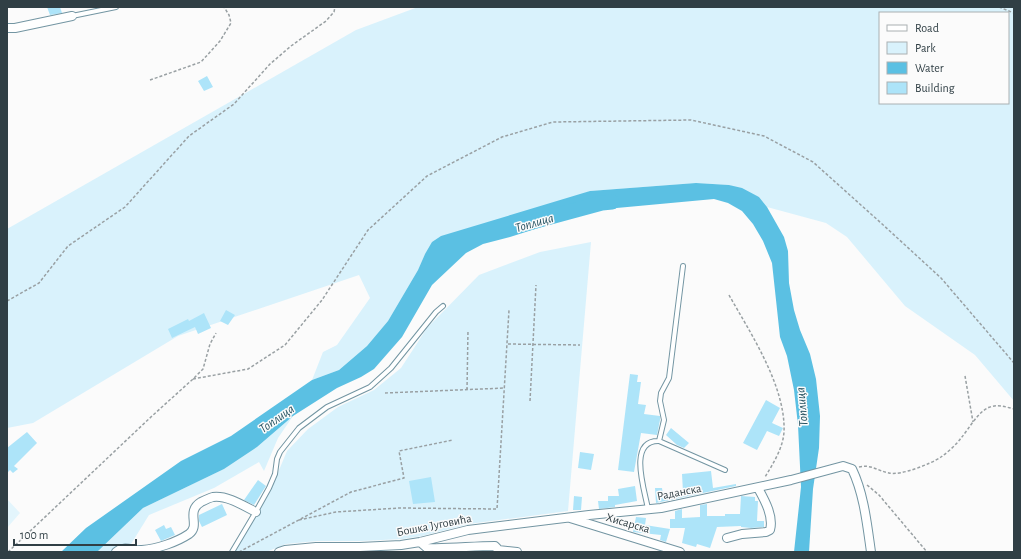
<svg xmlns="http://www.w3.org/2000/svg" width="1021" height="559" viewBox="0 0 1021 559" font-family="'Alegreya Sans',sans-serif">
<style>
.built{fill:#e3f5fc}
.green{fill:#d9f2fc;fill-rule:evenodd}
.water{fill:#5bc0e3;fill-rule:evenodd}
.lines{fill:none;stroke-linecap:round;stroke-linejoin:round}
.river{stroke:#5bc0e3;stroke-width:15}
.building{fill:#ade4f9}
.lane-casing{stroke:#7395a2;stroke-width:6}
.street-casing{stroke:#7395a2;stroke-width:10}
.path{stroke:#99a0a3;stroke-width:1.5;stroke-dasharray:3 2;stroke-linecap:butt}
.lane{stroke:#fff;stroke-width:4}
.street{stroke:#fff;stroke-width:8}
.labels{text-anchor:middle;stroke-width:3;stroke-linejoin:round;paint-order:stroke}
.street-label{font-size:12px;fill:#303f45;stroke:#fbfbfb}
.water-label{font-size:13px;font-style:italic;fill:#285362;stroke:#fbfbfb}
</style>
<rect width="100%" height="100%" fill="#fbfbfb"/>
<path class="built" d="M 7,499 L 20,513 L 7,528 Z"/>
<path class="green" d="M 418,7 L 1014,7 L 1014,401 L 975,355 L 905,306 L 847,237 L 826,223 L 767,207 L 759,197 L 729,185 L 696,183 L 590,191 L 425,254 L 418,270 L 388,321 L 367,346 L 339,370 L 312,380 L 323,352 L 337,345 L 370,298 L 359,275 L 178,336 L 33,423 L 7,428 L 7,229 L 356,30 ZM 880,13 L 1008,13 L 1008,103 L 880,103 Z
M 591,242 L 568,511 L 469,524 L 422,536 L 403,539 L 361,541 L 317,541 L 286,544 L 266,552 L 233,552 L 254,520 L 274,482 L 287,451 L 308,429 L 338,407 L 374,390 L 401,368 L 427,328 L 479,275 L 540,252 Z
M 293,416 L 278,438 L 264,471 L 259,462 L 214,488 L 149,515 L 128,549 L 131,552 L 97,552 L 143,508 L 224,469 L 257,447 Z"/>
<path class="water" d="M 696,183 L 729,185 L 742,188 L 759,197 L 767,207 L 784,237 L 788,251 L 789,283 L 794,310 L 800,330 L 810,354 L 816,379 L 820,416 L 819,448 L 813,489 L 809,552 L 794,552 L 801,487 L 798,425 L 794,390 L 787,356 L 780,337 L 772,263 L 763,241 L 753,224 L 742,211 L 728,203 L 714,199 L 595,210 L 510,237 L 483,244 L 466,253 L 432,285 L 402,337 L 374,369 L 361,377 L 337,388 L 293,416 L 257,447 L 224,469 L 143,508 L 97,552 L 61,552 L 86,528 L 181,461 L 231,436 L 312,380 L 339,370 L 367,346 L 388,321 L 418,270 L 425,254 L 432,242 L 441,236 L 590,191 ZM 592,203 L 593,206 L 546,222 L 536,224 L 539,220 L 568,207 Z"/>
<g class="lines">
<path class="river" d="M 521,225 L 602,203 L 612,202"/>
</g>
<path class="building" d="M 47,7 L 60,7 L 62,13 L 50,15 Z
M 207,76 L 213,87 L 204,91 L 198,81 Z
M 226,310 L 235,315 L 228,325 L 220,321 Z
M 204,313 L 211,328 L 198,334 L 195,327 L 172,338 L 168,329 L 188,319 L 189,321 Z
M 630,374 L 638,375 L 637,382 L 641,382 L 638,404 L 646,405 L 644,414 L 660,416 L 660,420 L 657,435 L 641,433 L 634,472 L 618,470 Z
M 766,400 L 780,408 L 772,423 L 783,428 L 779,436 L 767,431 L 757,450 L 743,443 Z
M 671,428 L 689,443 L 684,448 L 677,445 L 666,435 Z
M 27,432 L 37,443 L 14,466 L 18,469 L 13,473 L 10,470 L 7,473 L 7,448 Z
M 580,452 L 594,454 L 591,470 L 578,468 Z
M 711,471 L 713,488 L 736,484 L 736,486 L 656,503 L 655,488 L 662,488 L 663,495 L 683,492 L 682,474 Z
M 431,477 L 435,502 L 413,504 L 409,481 Z
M 258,480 L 266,486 L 254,505 L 244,500 Z
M 635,486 L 637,501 L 615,505 L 615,507 L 599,509 L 598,501 L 608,501 L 608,496 L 619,496 L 618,489 Z
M 574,496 L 582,497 L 581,510 L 573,510 Z
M 741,496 L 755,497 L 755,501 L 758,501 L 757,521 L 764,521 L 764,527 L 751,528 L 741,527 L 741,526 L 717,527 L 710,548 L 697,544 L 696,547 L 682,543 L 685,528 L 670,528 L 670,519 L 675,519 L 675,511 L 682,509 L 682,518 L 700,517 L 700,505 L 707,504 L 707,516 L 725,516 L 725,514 L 740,514 Z
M 222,504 L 227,515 L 202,527 L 199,521 L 199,515 Z
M 636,517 L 646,518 L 645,525 L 670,529 L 666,542 L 660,540 L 661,535 L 633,532 Z
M 164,525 L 166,529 L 171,527 L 175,535 L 161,541 L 155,530 Z"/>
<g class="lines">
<defs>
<path id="lane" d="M 72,16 L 116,7
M 659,441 L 664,420 L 660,401 L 661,393 L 669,378 L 683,266
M 648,509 C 645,491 627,440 659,441 L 725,470
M 232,552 L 254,515 L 269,488 L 275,474 L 277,459 L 280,452 L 299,428 L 327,407 L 370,387 L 391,368 L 436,312 L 443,306"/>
<path id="street" d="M 7,28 L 15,28 L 72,16
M 570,518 L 680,552
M 727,538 L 742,534 L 766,532 L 770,530 C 774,516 764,499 758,488
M 420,542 L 427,548 C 450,549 472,546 495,546 L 497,548 L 498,552
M 498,550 L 517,552
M 116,552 C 124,545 133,551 142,550 C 157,549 177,542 189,534 C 201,525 185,512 201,502 C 205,500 209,498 213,497 C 227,495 244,506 256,512
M 279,552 L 285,550 L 316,547 L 360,547 L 401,545 L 420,542 L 468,530 L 589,515 L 661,508 L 791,480 L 843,466 L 852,469 C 864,494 867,524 871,552"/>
</defs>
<use href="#lane" class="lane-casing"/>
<use href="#street" class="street-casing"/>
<path class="path" d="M 999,7 L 1014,13
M 150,80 L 201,62 L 220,41 L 231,23 L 229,15 L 224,7
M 729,295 C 751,334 786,387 784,432 C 783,448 773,464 765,477
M 7,301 L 39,283 L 68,246 L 125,207 L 189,136 L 234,104 L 270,64 L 291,46 L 326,21 L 334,12 L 335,7
M 508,344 L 580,345
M 965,376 L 973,422
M 193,379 L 248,369 L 285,345 L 322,300 L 368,230 L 427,176 L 502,137 L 553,122 L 691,120 L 764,136 L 813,162 L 881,223 L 941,278 L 1014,363
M 467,390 L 468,330
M 385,393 L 505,388
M 530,401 L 536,285
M 859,467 C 871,464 878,471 889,473 C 900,476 931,464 941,457 C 948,452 956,445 961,438 C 969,429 978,411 990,407 C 998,404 1006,407 1014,409
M 867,485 L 879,495 L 927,552
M 299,520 L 336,512 L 400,508 L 497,509 L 509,310
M 8,552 L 152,416 L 193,379 L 203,369 L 210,344 L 216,333
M 239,552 L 351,492 L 404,478 L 399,451 L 453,440"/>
<use href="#lane" class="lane"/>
<use href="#street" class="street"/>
</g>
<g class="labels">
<g class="street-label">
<text transform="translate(679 492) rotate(-11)" y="4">Раданска</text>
<text transform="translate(628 523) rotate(16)" y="4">Хисарска</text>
<text transform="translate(434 525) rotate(-11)" y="4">Бошка Југовића</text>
</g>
<g class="water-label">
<text transform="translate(534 222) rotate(-16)" y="5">Топлица</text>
<text transform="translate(801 407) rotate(-95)" y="5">Топлица</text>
<text transform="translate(276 418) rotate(-35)" y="5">Топлица</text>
</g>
</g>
<rect width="1021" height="559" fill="none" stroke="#303f45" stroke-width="16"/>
<rect x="879" y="12" width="130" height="92" fill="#fbfbfb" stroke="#aab0b2"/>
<rect x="887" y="25" width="20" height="6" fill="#ffffff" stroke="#aab0b2"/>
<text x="915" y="32" font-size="12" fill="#303f45">Road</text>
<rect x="887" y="42" width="20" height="12" fill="#d9f2fc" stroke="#aab0b2"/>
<text x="915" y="52" font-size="12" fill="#303f45">Park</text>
<rect x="887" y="62" width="20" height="12" fill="#5bc0e3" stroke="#aab0b2"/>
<text x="915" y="72" font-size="12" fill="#303f45">Water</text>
<rect x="887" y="82" width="20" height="12" fill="#ade4f9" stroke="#aab0b2"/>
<text x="915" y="92" font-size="12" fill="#303f45">Building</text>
<path d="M14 539v6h122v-6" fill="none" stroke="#303f45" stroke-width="2"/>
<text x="20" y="539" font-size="12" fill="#303f45" stroke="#fbfbfb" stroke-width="3" paint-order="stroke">100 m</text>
</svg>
